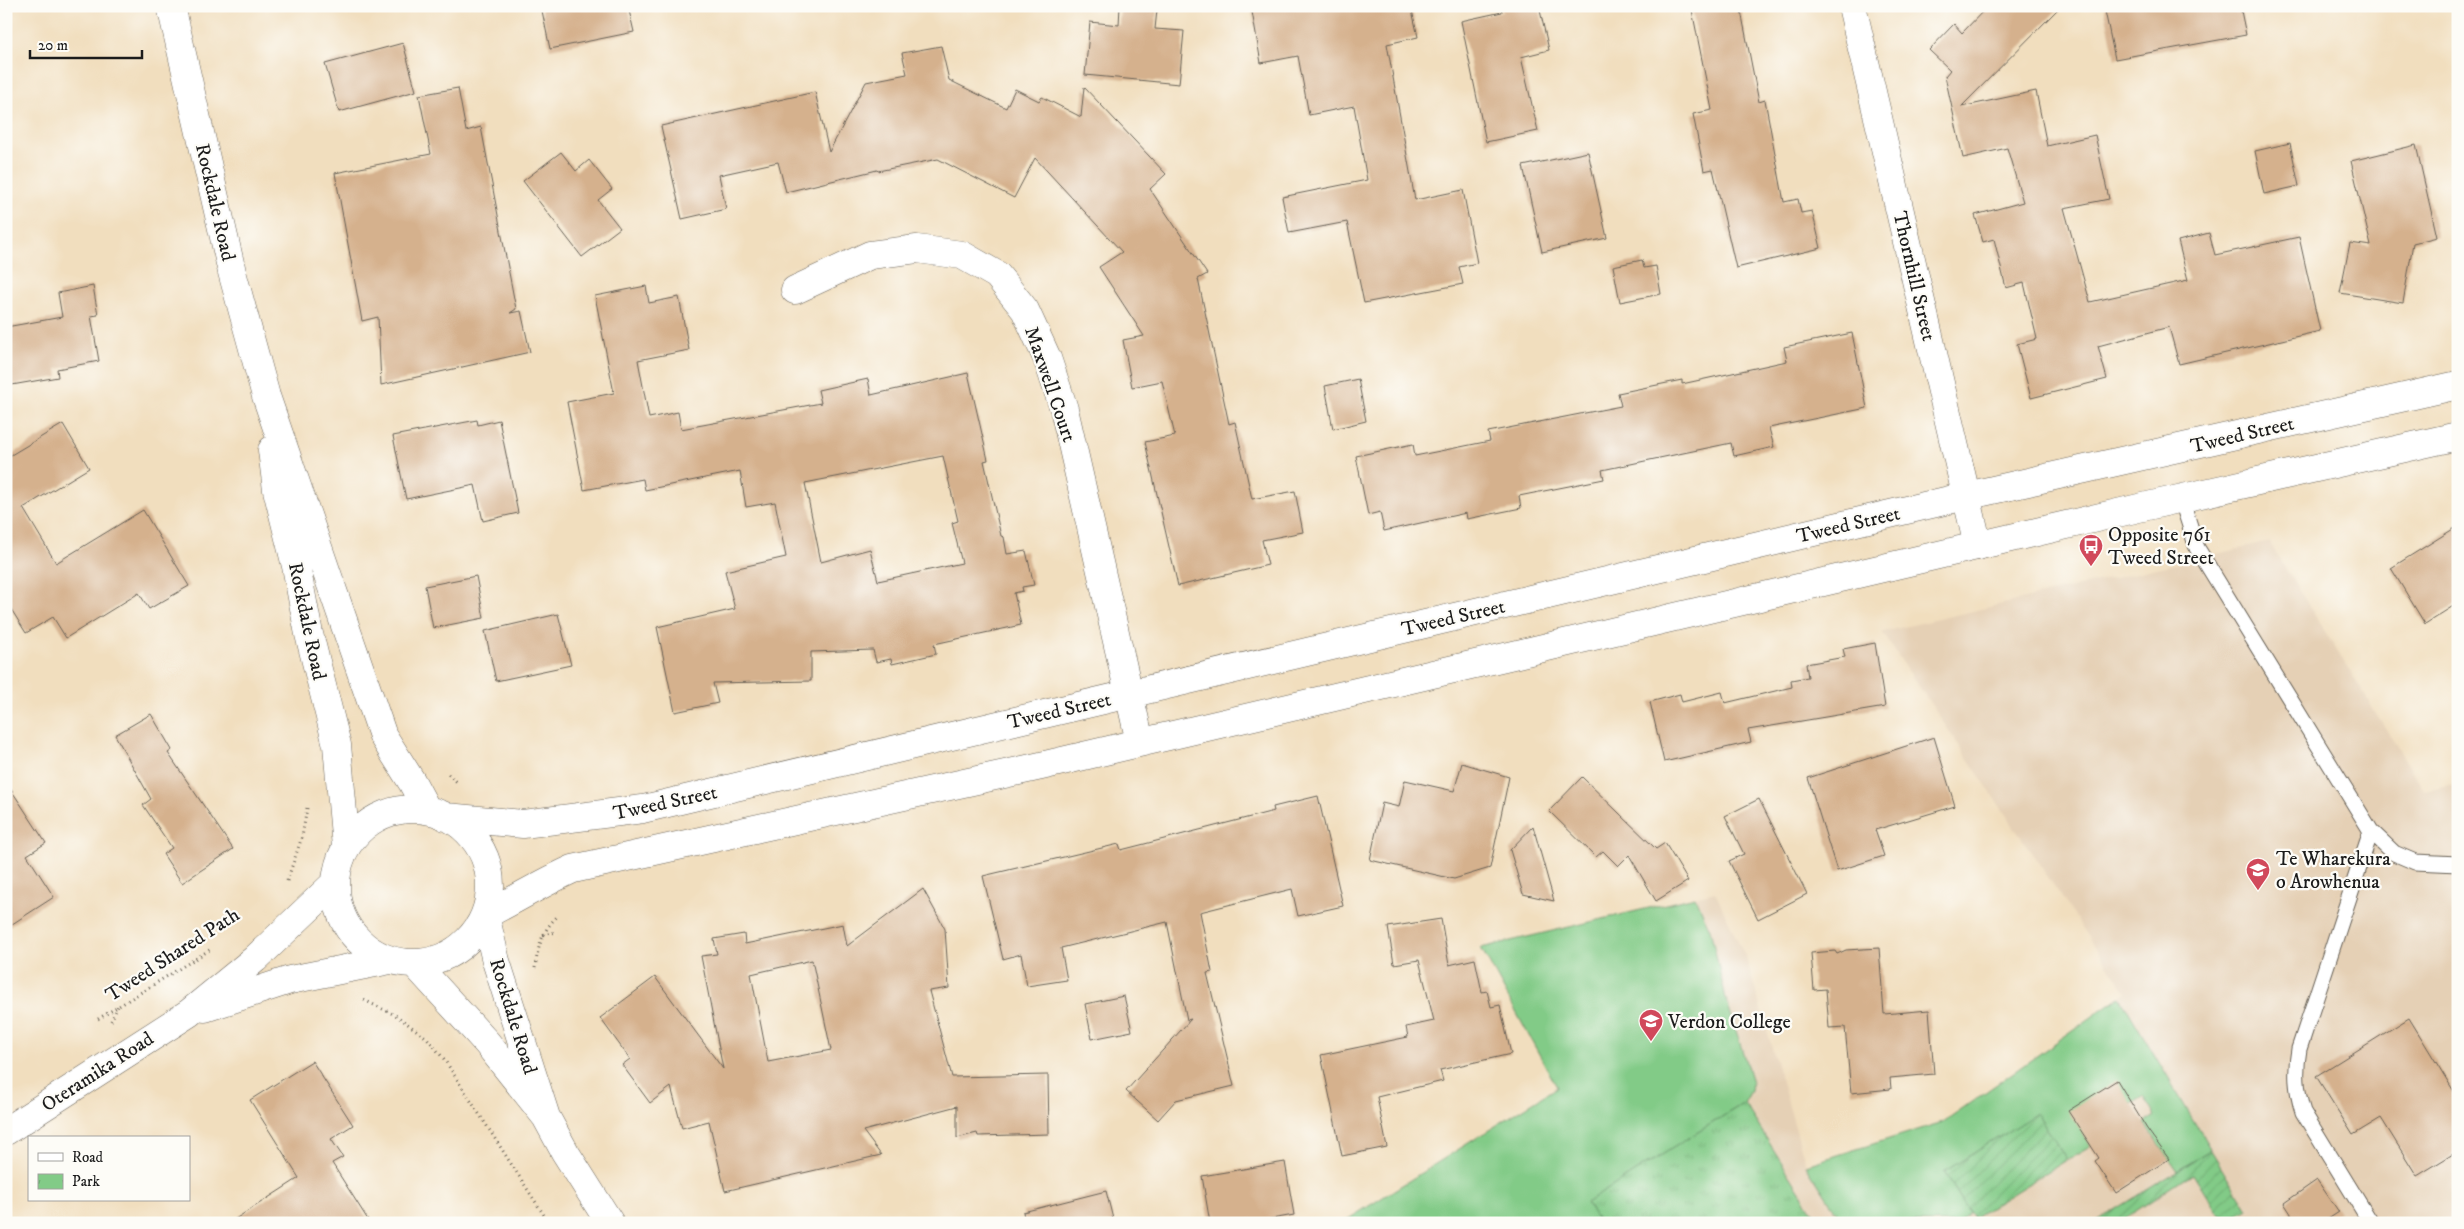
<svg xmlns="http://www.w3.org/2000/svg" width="2464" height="1229" viewBox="0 0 2464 1229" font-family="'IM FELL DW Pica',serif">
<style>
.built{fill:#e5d0b5}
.grass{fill:#82cb87;stroke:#4f7452}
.park{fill:url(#park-tufts);stroke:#4f7452}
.garden{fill:url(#garden-furrows);stroke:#4f7452}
.building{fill:#d5b18d;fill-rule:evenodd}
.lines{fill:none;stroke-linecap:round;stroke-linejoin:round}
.lane-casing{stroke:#676055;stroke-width:17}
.street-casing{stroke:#676055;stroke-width:29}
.secondary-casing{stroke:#676055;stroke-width:29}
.path{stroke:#676055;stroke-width:3;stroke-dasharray:1 4;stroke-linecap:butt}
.lane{stroke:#fff;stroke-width:15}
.street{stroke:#fff;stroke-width:28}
.secondary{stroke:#fff;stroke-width:28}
.labels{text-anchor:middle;stroke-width:4.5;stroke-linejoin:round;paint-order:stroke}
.street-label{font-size:20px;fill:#1c1c1c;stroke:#fdfcf7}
.poi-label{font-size:20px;fill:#1c1c1c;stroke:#fdfcf7;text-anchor:start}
</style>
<defs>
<pattern id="park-tufts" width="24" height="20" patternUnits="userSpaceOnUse" patternTransform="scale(1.25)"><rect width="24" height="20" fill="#82cb87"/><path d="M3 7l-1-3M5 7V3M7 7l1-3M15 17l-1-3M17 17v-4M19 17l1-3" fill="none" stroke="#70ae74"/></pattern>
<pattern id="garden-furrows" width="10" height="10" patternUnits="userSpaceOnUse" patternTransform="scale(1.25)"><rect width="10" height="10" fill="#82cb87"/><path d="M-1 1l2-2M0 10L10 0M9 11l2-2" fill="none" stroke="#70ae74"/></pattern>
</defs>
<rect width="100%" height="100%" fill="#fdfcf7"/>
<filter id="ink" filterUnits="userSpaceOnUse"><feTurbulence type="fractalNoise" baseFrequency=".02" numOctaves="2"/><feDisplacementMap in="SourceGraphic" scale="10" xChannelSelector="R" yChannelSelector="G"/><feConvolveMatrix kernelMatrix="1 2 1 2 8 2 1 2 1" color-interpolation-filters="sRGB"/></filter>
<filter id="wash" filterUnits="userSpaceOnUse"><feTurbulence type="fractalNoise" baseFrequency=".0096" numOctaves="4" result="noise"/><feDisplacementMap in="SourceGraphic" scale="20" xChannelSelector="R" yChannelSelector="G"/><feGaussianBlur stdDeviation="1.12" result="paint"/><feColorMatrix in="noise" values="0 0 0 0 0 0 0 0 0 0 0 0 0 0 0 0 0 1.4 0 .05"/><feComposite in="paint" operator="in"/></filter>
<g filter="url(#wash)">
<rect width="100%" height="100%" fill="#f1debe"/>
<path class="built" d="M 2269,542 L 2424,790 L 2458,783 L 2458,1223 L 1342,1223 L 1557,1087 L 1481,948 L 1715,892 L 1746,958 L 1806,1165 L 1943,1122 L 2126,992 L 1882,632 Z"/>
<path class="grass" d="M 1695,897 L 1710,929 L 1725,995 L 1752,1082 L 1751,1091 L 1744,1103 L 1587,1203 L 1599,1223 L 1342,1223 L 1557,1087 L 1481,948 Z
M 2120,997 L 2211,1150 L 2177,1171 L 2144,1123 L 2155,1116 L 2143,1097 L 2083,1134 L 2091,1146 L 2067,1160 L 2037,1114 L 1944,1172 L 1969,1211 L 1967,1215 L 1956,1223 L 1843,1223 L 1806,1165 L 1943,1122 Z"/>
<path class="park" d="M 1744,1103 L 1820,1223 L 1599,1223 L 1586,1203 Z"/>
<path class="garden" d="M 2037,1113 L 2067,1160 L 1973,1218 L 1944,1172 Z
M 2211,1150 L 2247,1209 L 2227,1221 L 2217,1212 L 2193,1173 L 2118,1223 L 2094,1223 Z"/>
<g id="blocks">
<path class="building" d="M 541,6 L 628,6 L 634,32 L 550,49 Z
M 1120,6 L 1157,10 L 1155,29 L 1184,31 L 1179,84 L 1085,75 L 1090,22 L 1119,25 Z
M 1251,6 L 1411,6 L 1418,37 L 1387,44 L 1415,200 L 1463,190 L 1477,263 L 1459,267 L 1463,284 L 1364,303 L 1347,222 L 1289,233 L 1282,197 L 1367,180 L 1354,106 L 1309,115 L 1298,56 L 1261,63 Z
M 1501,6 L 1539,6 L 1549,50 L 1521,57 L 1538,131 L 1486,142 L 1461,21 L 1502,12 Z
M 1712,6 L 1740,6 L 1759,102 L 1765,100 L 1784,202 L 1798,199 L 1801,213 L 1812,211 L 1821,248 L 1736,268 L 1713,169 L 1704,171 L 1693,114 L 1712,110 L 1692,10 Z
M 1988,6 L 2061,6 L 1961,107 L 2036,91 L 2047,146 L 2095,135 L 2109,199 L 2064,208 L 2090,302 L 2188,280 L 2178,241 L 2209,233 L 2215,255 L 2299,237 L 2320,331 L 2179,364 L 2169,327 L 2098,346 L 2107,379 L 2031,398 L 2017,344 L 2037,339 L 2024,283 L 2006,288 L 1994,239 L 1983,242 L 1975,215 L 2023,202 L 2007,148 L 1963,158 L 1945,76 L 1950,70 L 1929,50 L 1954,24 L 1962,33 Z
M 2104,6 L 2240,6 L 2246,35 L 2115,59 Z
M 403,43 L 416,91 L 339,112 L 325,64 Z
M 941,46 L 949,80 L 1006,108 L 1015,89 L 1039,101 L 1042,97 L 1081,117 L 1084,87 L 1166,174 L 1150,189 L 1207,274 L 1198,279 L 1229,424 L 1235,422 L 1252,499 L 1295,491 L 1303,532 L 1262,540 L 1268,565 L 1178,586 L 1145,442 L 1175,436 L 1162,381 L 1132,387 L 1123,340 L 1144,336 L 1099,267 L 1122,252 L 1035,158 L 1014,198 L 938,159 L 878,171 L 877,170 L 786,192 L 778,162 L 719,175 L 726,209 L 682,219 L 661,126 L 815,92 L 829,152 L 866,82 L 907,74 L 902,53 Z
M 458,88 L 466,131 L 481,127 L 516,309 L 510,313 L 521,311 L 530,352 L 381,385 L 378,317 L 362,321 L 335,173 L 431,154 L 419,95 Z
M 2290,143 L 2299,186 L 2264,194 L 2255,151 Z
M 2416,145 L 2437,237 L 2413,243 L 2403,303 L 2340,293 L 2350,243 L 2371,246 L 2351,161 Z
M 561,152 L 576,171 L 589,160 L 612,189 L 598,200 L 620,228 L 582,257 L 523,181 Z
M 1588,152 L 1607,238 L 1542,252 L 1523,166 Z
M 1642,260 L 1644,268 L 1656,266 L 1661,294 L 1620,302 L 1613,266 Z
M 93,286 L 98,315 L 91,316 L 99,361 L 57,369 L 58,377 L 6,386 L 6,327 L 62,317 L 58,293 Z
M 646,286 L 649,303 L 679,297 L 689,350 L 638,360 L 649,418 L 678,412 L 681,429 L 821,403 L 818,390 L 868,379 L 871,395 L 968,373 L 988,460 L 984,461 L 1001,536 L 1004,537 L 1007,554 L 1026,551 L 1034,585 L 1022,587 L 1023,591 L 1014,593 L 1021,625 L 934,644 L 936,654 L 892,664 L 891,659 L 876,662 L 873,650 L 811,652 L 811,681 L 713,683 L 718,703 L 675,712 L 657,627 L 735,609 L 725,571 L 786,557 L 775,502 L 746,507 L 740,471 L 645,490 L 643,479 L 584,490 L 567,402 L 614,393 L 595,296 ZM 943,456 L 958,521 L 952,523 L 962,563 L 878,581 L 870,549 L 821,562 L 805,483 Z
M 1852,333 L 1867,408 L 1769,428 L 1774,447 L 1734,456 L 1731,443 L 1602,470 L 1604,479 L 1519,496 L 1521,508 L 1467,519 L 1466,513 L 1384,531 L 1380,512 L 1368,515 L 1356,456 L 1413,444 L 1415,456 L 1490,441 L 1488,432 L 1621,406 L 1618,393 L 1682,380 L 1682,384 L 1787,361 L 1784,347 Z
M 1358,379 L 1366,421 L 1333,429 L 1325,386 Z
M 477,420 L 478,425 L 499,420 L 518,513 L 483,521 L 475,485 L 406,499 L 393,436 Z
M 63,424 L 89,468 L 23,508 L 56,563 L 143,510 L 189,586 L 149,609 L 139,593 L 66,638 L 53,617 L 26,633 L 6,601 L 6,458 Z
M 2458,526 L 2458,603 L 2425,624 L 2391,568 Z
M 476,576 L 484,618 L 433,628 L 425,586 Z
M 558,614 L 571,665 L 496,681 L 485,631 Z
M 1875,643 L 1885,707 L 1748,730 L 1751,742 L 1664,762 L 1650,702 L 1680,694 L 1682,702 L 1722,692 L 1725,703 L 1792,687 L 1791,680 L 1808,677 L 1806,664 L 1845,657 L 1843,649 Z
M 151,714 L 172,750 L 168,753 L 233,849 L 182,883 L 163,854 L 172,848 L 143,805 L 151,799 L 115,735 Z
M 1934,737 L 1955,806 L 1875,830 L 1884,856 L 1837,871 L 1808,778 Z
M 1462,763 L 1509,777 L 1490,868 L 1454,879 L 1370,860 L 1382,803 L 1399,807 L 1405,780 L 1454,791 Z
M 1582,777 L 1656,849 L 1665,843 L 1688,881 L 1656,901 L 1629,855 L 1618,866 L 1603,851 L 1596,857 L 1549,811 Z
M 6,782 L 46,843 L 27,855 L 54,897 L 6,928 Z
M 1318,796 L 1343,906 L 1298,916 L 1292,889 L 1200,912 L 1212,972 L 1207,973 L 1234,1086 L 1176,1100 L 1158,1120 L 1126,1091 L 1191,1019 L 1187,1020 L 1167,922 L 1061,948 L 1067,980 L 1027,986 L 1021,954 L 1003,959 L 983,876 L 1119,844 L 1121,850 L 1274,811 L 1273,807 Z
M 1759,799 L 1807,894 L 1758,919 L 1729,861 L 1744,854 L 1725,816 Z
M 1533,826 L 1554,901 L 1523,894 L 1510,850 Z
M 923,889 L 945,929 L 949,988 L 929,991 L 952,1077 L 1048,1075 L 1049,1134 L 978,1136 L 977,1133 L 957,1138 L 957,1106 L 863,1131 L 881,1155 L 725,1191 L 709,1121 L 682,1128 L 671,1087 L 650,1103 L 622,1065 L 630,1059 L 600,1018 L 655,977 L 723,1069 L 701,956 L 717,954 L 714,939 L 744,934 L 745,944 L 843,924 L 847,946 ZM 812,960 L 831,1050 L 768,1062 L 751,974 Z
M 1441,919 L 1449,965 L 1475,959 L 1482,992 L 1487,991 L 1491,1007 L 1500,1005 L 1511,1054 L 1440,1070 L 1443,1081 L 1377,1097 L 1387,1147 L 1342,1156 L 1321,1055 L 1408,1037 L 1406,1027 L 1434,1021 L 1419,960 L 1394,964 L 1388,927 Z
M 1879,948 L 1884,1014 L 1929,1010 L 1934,1074 L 1890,1078 L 1891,1089 L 1851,1093 L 1845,1027 L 1829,1028 L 1826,989 L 1814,990 L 1811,953 L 1835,951 L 1837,954 L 1846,950 Z
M 1124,996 L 1132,1031 L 1092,1039 L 1085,1004 Z
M 2409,1018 L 2458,1098 L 2458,1151 L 2417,1176 L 2381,1118 L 2353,1135 L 2316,1076 Z
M 312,1061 L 353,1125 L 331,1139 L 343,1157 L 332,1163 L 370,1223 L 229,1223 L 299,1178 L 250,1100 Z
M 2117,1080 L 2147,1129 L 2169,1159 L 2116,1193 L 2095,1161 L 2099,1158 L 2068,1111 Z
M 1285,1162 L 1294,1215 L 1249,1223 L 1210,1223 L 1202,1176 Z
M 2317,1180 L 2339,1212 L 2322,1223 L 2297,1223 L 2284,1203 Z
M 1106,1191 L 1114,1223 L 1025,1223 L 1023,1212 Z"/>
</g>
</g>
<g filter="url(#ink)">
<use href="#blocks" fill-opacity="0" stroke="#676055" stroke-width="1"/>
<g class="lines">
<defs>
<path id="lane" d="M 2181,498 L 2197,548 L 2371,831 L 2394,853 L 2415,862 L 2458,864
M 2371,1223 L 2303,1112 C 2296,1090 2295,1072 2299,1049 L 2371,831"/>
<path id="street" d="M 1852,6 L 1978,546
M 795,290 L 870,255 L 917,249 L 962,255 L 997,275 L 1025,310 L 1047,358 L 1064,409 L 1140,742"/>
<path id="secondary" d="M 171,6 L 232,272 L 266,396 L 383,736 L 412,782 L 427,810
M 272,450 L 277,490 L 296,566 L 309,634 L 337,745 L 346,847
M336 886a77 77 0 1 1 154 0a77 77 0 1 1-154 0Z
M 446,817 L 523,824 L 643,809 L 1966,496 L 2458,385
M 415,964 L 487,1043 L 546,1117 L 565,1152 L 610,1223
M 205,1008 L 290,980 L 390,960
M 546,1117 L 496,961 L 485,915 C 515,900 542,883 573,869 L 1041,766 L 2143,507 L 2458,436
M 6,1131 L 189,1013 L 255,959 L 335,883"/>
</defs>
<use href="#lane" class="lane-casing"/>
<use href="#street" class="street-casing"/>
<use href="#secondary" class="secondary-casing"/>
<path class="path" d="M 448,774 L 458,783
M 287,881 L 302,837 L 307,808
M 543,935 L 556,932
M 535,968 C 538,947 542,930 558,916
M 364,1000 L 397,1016 L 427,1038 L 444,1059 L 549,1223
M 98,1019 L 211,949
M 111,1021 L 118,1006"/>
<use href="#lane" class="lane"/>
<use href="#street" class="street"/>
<use href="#secondary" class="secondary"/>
</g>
</g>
<defs>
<symbol id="bus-pin" viewBox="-11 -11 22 30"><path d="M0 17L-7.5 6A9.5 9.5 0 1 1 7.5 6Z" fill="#d1495b" stroke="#fdfcf7"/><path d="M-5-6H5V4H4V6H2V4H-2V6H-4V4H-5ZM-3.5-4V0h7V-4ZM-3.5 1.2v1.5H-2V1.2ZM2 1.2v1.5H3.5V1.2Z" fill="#fff"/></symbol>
<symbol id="school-pin" viewBox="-11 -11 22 30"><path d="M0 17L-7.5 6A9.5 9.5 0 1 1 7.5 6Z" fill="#d1495b" stroke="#fdfcf7"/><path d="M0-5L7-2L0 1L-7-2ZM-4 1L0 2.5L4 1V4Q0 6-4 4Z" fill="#fff"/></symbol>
</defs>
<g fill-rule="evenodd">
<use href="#bus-pin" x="2077" y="532" width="28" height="38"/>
<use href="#school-pin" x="2244" y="856" width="28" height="38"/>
<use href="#school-pin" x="1637" y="1007" width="28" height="38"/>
</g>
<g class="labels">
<g class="street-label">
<text transform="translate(216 202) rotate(77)" y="7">Rockdale Road</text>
<text transform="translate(1915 276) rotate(77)" y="7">Thornhill Street</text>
<text transform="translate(1051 384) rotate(71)" y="7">Maxwell Court</text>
<text transform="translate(2242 434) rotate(-13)" y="7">Tweed Street</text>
<text transform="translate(1848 524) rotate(-13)" y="7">Tweed Street</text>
<text transform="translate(1453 617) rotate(-13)" y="7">Tweed Street</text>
<text transform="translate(308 621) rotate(78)" y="7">Rockdale Road</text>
<text transform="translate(1059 710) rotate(-13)" y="7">Tweed Street</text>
<text transform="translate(665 802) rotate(-12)" y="7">Tweed Street</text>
<text transform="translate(172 954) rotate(-33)" y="7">Tweed Shared Path</text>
<text transform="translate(514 1016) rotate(73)" y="7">Rockdale Road</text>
<text transform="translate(97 1071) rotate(-33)" y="7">Oteramika Road</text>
</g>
<g class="poi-label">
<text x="2108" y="541">Opposite 761<tspan x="2108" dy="23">Tweed Street</tspan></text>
<text x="2276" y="865">Te Wharekura<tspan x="2276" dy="23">o Arowhenua</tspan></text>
<text x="1668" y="1028">Verdon College</text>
</g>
</g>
<rect width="2464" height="1229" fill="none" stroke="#fdfcf7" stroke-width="25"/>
<rect x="28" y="1136" width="162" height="65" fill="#fdfcf7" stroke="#a3a29f"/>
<rect x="38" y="1153" width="25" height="8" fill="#ffffff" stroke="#a3a29f"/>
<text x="72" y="1162" font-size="15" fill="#1c1c1c">Road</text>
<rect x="38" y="1174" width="25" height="15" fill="url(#park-tufts)" stroke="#a3a29f"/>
<text x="72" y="1186" font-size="15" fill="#1c1c1c">Park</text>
<path d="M30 50v8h112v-8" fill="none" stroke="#1c1c1c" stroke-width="2.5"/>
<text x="38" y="50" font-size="15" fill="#1c1c1c" stroke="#fdfcf7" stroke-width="4" paint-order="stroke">20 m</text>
</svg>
